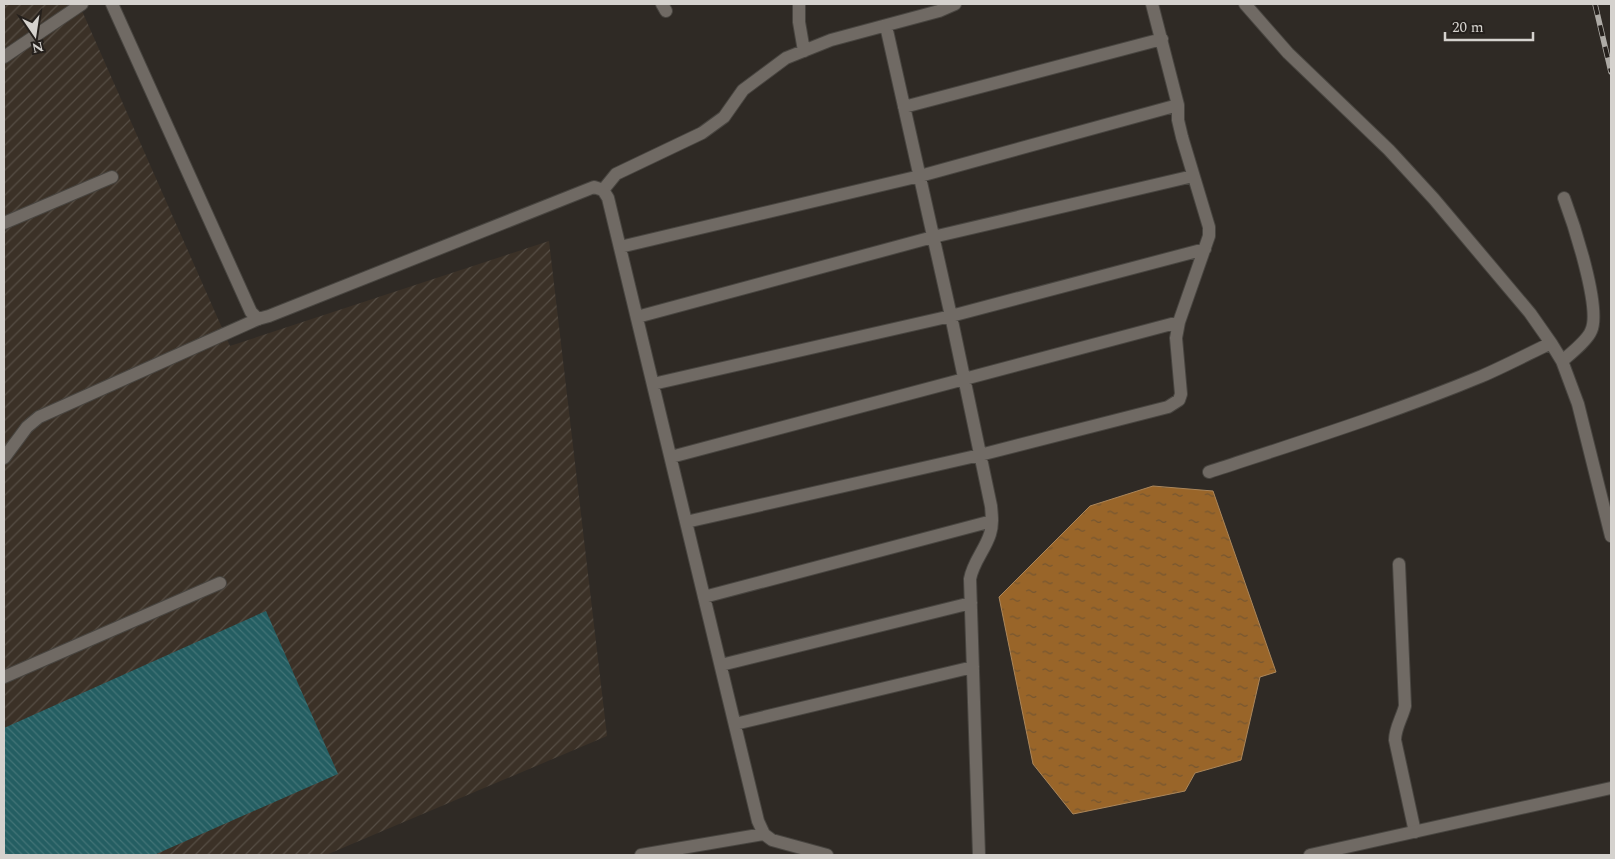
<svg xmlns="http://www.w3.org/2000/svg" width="1615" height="859" viewBox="0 0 1615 859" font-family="Spectral,serif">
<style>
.industrial{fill:url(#industrial-furrows)}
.water{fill:url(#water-ripples);stroke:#ab865a}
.building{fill:url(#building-back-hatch)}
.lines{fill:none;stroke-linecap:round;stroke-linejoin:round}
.service-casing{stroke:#484540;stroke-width:14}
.minor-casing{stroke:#484540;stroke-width:14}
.tertiary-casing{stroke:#484540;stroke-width:14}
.service{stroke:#706a64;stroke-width:12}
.minor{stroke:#706a64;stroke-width:12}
.tertiary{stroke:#706a64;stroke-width:12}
.rail-casing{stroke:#aeaba6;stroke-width:5.5}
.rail{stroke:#25201c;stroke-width:4;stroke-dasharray:11;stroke-linecap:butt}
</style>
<defs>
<pattern id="industrial-furrows" width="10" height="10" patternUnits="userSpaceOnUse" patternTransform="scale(1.25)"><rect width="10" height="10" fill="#3b3127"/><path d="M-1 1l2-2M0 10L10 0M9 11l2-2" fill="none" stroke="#564e45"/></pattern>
<pattern id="water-ripples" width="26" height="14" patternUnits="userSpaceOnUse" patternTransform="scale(1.25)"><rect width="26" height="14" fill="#996529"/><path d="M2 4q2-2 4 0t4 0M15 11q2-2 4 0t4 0" fill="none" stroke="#755631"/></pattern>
<pattern id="building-back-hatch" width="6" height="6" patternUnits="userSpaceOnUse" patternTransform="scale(1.25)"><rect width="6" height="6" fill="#245e62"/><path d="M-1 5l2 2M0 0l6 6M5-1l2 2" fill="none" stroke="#437477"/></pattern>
</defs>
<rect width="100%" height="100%" fill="#2f2a25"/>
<path class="industrial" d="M 4,4 L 79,4 L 230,346 L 549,241 L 607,736 L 326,855 L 4,855 Z"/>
<path class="water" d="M 1153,486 L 1213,491 L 1276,672 L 1260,677 L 1241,760 L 1195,773 L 1185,791 L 1073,814 L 1033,764 L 999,597 L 1090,506 Z"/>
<path class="building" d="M 266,611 L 338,774 L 154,855 L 4,855 L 4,728 Z"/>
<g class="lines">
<defs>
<path id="service" d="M 4,57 L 82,4
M 4,458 L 27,427 L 39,417 L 258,319
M 4,677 L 220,583"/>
<path id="minor" d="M 112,4 L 251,312 L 258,319 L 269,316 L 594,187 L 603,190 L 608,198 L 758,821 L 764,834 L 772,840 L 827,855
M 662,4 L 666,11
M 799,4 L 799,22 L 804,51
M 1245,4 L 1288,53 L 1389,150 L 1434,199 L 1530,313 L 1551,343 L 1562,361 L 1578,404 L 1611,536
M 886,26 L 951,316 L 991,506 C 992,516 993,525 990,534 C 985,550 973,562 970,579 L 979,855
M 904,107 L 1162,39
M 603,190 L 616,174 L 702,133 L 724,117 L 743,90 L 786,58 L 831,40 L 939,11 L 955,4
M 4,223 L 112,177
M 620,247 L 920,176 L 1178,105
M 637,317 L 933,237 L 1193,176
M 1562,361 C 1570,354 1587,341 1591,331 C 1602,309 1573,222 1564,198
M 653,384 L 951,316 L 1205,249
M 671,457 L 1179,322
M 1209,472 C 1300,442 1393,413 1482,376 C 1505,366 1528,354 1551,343
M 686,522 L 980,455 L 1168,407 L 1179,400 L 1181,394 L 1176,338 L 1179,322 L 1209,236 L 1209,227 L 1182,137 L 1178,120 L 1178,105 L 1152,4
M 1399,564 L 1405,706 C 1402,718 1395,728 1395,740 L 1415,832
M 704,597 L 992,521
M 721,665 L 971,603
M 735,724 L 973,667
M 641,855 L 764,834"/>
<path id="tertiary" d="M 1310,855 L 1611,788"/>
</defs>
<use href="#service" class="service-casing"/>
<use href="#minor" class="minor-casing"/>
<use href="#tertiary" class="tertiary-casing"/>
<use href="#service" class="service"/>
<use href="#minor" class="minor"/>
<use href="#tertiary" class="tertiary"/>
<defs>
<path id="rail" d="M 1595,4 L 1611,72"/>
</defs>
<use href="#rail" class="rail-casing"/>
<use href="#rail" class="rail"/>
</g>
<rect width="1615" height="859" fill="none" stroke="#d5d2ce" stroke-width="10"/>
<g transform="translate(35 35) rotate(167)" stroke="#25201c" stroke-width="4" paint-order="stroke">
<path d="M0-4L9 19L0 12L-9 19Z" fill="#d5d2ce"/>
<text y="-8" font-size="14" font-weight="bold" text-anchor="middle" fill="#d5d2ce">N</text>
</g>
<path d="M1445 32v8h88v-8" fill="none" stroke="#d5d2ce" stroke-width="2.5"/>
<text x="1452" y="32" font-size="15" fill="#d5d2ce" stroke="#25201c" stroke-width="4" paint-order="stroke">20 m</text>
</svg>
